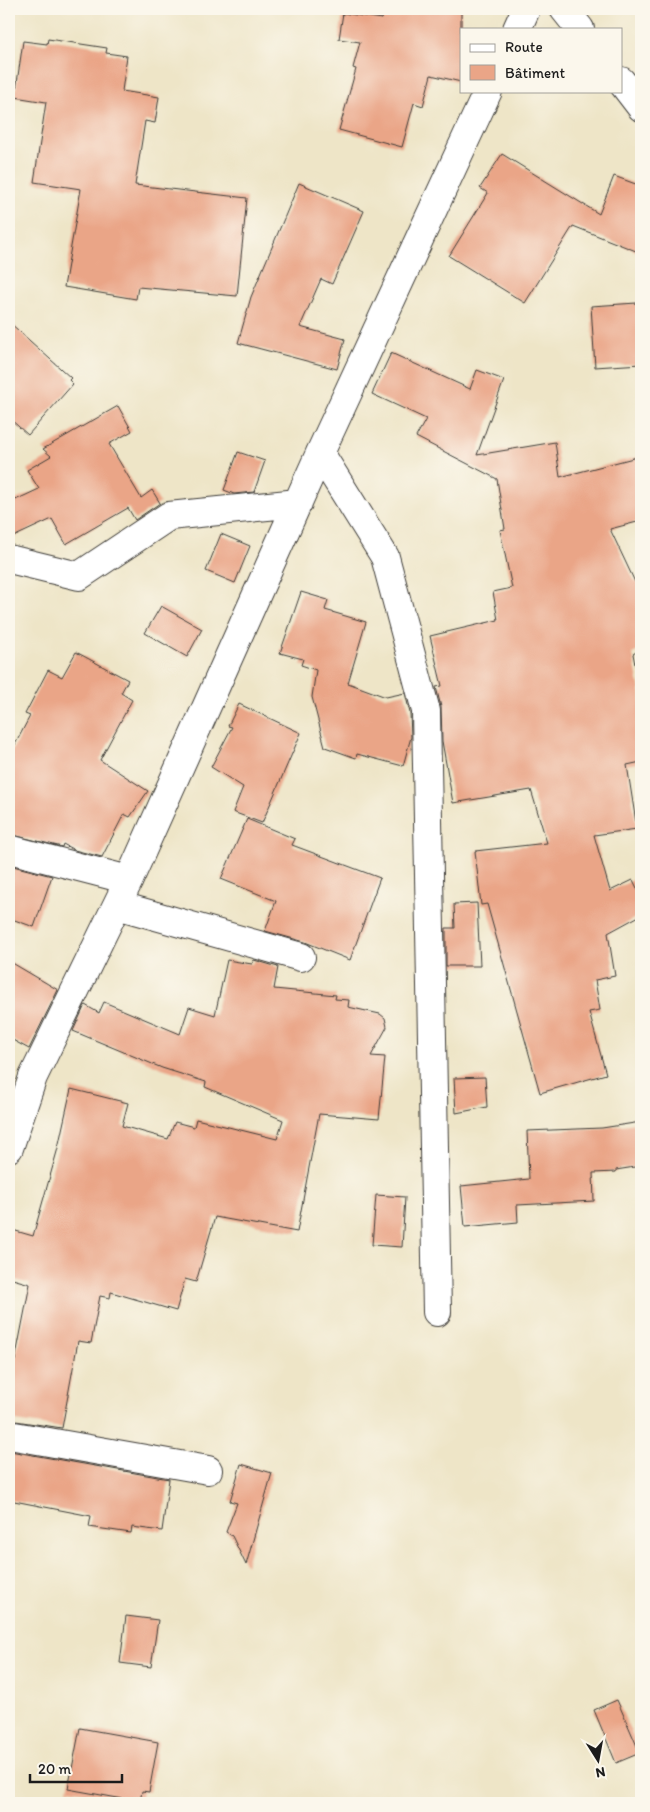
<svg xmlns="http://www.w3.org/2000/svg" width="650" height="1812" viewBox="0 0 650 1812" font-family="Itim,sans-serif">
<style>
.building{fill:#eaa587}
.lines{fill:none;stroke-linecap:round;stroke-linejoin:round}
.minor-casing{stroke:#3c3a36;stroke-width:30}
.minor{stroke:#fff;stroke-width:28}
</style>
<rect width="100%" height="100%" fill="#fbf7ec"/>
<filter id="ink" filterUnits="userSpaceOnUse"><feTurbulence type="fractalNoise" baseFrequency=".02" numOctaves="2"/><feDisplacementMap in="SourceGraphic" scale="10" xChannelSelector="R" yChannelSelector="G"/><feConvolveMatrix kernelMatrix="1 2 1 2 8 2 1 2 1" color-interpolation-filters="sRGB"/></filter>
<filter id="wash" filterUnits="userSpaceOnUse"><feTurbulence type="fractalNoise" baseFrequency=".0096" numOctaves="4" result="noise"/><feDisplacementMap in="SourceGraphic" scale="20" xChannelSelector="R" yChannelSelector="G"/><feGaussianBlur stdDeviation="1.12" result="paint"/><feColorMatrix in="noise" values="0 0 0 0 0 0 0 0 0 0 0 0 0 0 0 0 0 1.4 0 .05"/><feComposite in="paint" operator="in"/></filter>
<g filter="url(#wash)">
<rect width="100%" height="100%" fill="#eee5c7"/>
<g id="blocks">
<path class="building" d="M 383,9 L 461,9 L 461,82 L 431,75 L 423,106 L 414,103 L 402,147 L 339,130 L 356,69 L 353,68 L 360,42 L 339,39 L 343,13 L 382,19 Z
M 48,39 L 107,48 L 106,53 L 127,56 L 122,91 L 159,97 L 155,123 L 145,121 L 135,185 L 247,198 L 237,296 L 138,287 L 136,299 L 64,287 L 81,189 L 34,182 L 46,102 L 15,97 L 23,41 L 47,44 Z
M 502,154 L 599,214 L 614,176 L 641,186 L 641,253 L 573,226 L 525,303 L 449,256 L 488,193 L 480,188 Z
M 299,183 L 364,211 L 332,284 L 321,279 L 300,327 L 345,339 L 337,369 L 238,343 L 251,297 Z
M 637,303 L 641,364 L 595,367 L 591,306 Z
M 9,322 L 71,378 L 69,380 L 73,384 L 28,435 L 9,418 Z
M 391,353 L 470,389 L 477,370 L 504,380 L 477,455 L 555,442 L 560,477 L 641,456 L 641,521 L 610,529 L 635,582 L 641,579 L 641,649 L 633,654 L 641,695 L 641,762 L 627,765 L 637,829 L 594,835 L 610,891 L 633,880 L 641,896 L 641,915 L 608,933 L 615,976 L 595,980 L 600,1010 L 589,1012 L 606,1074 L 540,1093 L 487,904 L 481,905 L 475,851 L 547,843 L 531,790 L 453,803 L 442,741 L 441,707 L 436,687 L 442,686 L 430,636 L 498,620 L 493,592 L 512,588 L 500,530 L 505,529 L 497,479 L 416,437 L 426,419 L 372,394 Z
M 118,406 L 132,431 L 109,444 L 141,498 L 152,490 L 160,503 L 135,520 L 128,508 L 66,544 L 52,519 L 9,539 L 9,503 L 39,489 L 27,470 L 51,456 L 43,449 Z
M 238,452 L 265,461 L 254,492 L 234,494 L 224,490 Z
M 221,534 L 250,546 L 235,583 L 206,571 Z
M 301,592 L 328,600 L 325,610 L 366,622 L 348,683 L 386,697 L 405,693 L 410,713 L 411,737 L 403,766 L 357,754 L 356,758 L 325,747 L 312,697 L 316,670 L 301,665 L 303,659 L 280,653 Z
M 161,606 L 202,629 L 187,657 L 145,633 Z
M 76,652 L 128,680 L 121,693 L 132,700 L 100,760 L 148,791 L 130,817 L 124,814 L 102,857 L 74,850 L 63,844 L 62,847 L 9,834 L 9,756 L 30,716 L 25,714 L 48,670 L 62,677 Z
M 239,704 L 301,733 L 262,823 L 233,812 L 243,787 L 211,767 L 232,727 L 228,726 Z
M 247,819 L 295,839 L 292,845 L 380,878 L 350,960 L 305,942 L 265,931 L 276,901 L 221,879 Z
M 9,865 L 52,876 L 34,927 L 9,918 Z
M 477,903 L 480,966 L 446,966 L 446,928 L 455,928 L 454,904 Z
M 227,960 L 252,964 L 254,960 L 278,967 L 274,989 L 336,995 L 335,999 L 349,1000 L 348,1007 L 380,1014 L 385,1018 L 387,1027 L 371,1056 L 385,1057 L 379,1119 L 319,1114 L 297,1232 L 215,1217 L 196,1282 L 185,1279 L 176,1311 L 111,1292 L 110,1298 L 100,1296 L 91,1343 L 78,1341 L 62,1428 L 9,1420 L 9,1360 L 15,1361 L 30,1284 L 9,1278 L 9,1229 L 33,1236 L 58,1148 L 71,1089 L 128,1103 L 122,1126 L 168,1139 L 175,1122 L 194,1127 L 196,1119 L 277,1139 L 283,1120 L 205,1087 L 206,1082 L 162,1068 L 73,1031 L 85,1005 L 99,1013 L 104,1002 L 180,1034 L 189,1007 L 215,1015 Z
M 9,961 L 58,990 L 29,1049 L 9,1038 Z
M 485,1077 L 487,1107 L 456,1113 L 454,1078 Z
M 641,1122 L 641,1166 L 616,1170 L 616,1172 L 593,1173 L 594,1201 L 517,1205 L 518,1222 L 465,1227 L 461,1186 L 529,1179 L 527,1131 L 602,1128 Z
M 376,1195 L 405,1197 L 402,1247 L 372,1245 Z
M 10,1451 L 169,1479 L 162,1531 L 132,1527 L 131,1533 L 89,1527 L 91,1516 L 9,1500 Z
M 241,1464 L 272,1473 L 246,1565 L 232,1536 L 226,1532 L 237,1503 L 230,1501 Z
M 126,1616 L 158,1620 L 151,1667 L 120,1663 Z
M 617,1700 L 640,1753 L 616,1763 L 594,1710 Z
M 80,1728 L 158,1742 L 149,1792 L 142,1791 L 140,1802 L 68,1789 Z"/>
</g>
</g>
<g filter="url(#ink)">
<use href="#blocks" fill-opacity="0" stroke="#3c3a36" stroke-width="1"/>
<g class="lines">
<defs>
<path id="minor" d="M 564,9 L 580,29
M 517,29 L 526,9
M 621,81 L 641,107
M 320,453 L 385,557 L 426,711 L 437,1312
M 9,559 L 79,576 L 169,516 L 298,503
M 9,849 L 129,880
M 117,905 L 301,957
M 9,1148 L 33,1077 L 129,880 L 320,453 L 488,91
M 9,1435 L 208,1470"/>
</defs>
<use href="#minor" class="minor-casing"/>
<use href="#minor" class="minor"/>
</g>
</g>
<rect width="650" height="1812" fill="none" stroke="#fbf7ec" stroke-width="30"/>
<rect x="460" y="28" width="162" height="65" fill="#fbf7ec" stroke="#a29f99"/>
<rect x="470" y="44" width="25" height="8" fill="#ffffff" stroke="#a29f99"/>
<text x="505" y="52" font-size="15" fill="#1c1c1c">Route</text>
<rect x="470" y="65" width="25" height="15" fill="#eaa587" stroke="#a29f99"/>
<text x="505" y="78" font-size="15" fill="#1c1c1c">Bâtiment</text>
<g transform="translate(598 1760) rotate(169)" stroke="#fbf7ec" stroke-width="4" paint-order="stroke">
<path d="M0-4L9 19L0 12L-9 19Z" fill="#1c1c1c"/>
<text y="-8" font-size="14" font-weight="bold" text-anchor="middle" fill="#1c1c1c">N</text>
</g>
<path d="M30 1774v8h92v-8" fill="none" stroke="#1c1c1c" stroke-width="2.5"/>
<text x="38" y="1774" font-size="15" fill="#1c1c1c" stroke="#fbf7ec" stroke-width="4" paint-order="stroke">20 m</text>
</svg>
